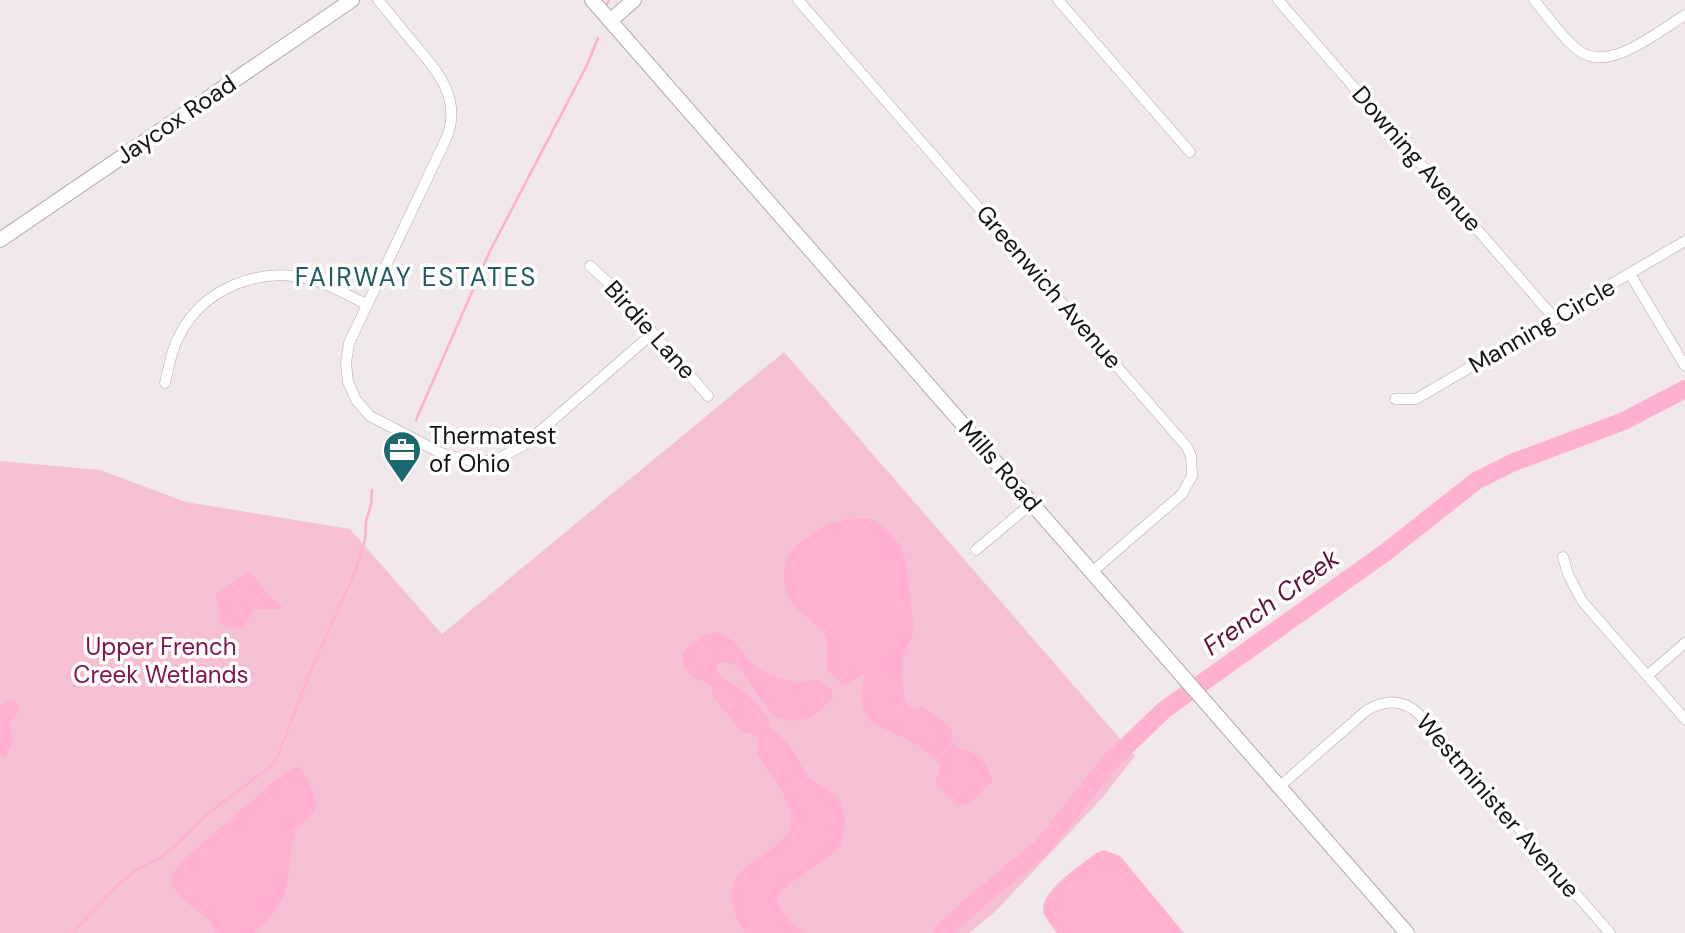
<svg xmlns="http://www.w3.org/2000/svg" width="1685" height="933" viewBox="0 0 1685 933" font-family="'DM Sans',sans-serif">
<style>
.green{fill:#f5c0d4}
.water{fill:#feb0ce}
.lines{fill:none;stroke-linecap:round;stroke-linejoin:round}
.stream{stroke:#feb0ce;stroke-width:2.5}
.river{stroke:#feb0ce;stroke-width:18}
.street-casing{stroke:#b0a8ab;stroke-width:11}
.secondary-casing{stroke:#b0a8ab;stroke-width:16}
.street{stroke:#fff;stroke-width:10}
.secondary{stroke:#fff;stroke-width:14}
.labels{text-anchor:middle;stroke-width:7;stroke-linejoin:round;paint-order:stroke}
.street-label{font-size:24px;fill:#151314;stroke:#fff}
.poi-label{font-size:24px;fill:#151314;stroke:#fff;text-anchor:start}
.park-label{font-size:24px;fill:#83144f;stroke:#fff}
.neighbourhood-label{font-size:26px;letter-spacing:2px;fill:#215b61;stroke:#fff}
.water-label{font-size:26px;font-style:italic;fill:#620f3b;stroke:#fff}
</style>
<rect width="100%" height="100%" fill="#f1e8eb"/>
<path class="green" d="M 784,352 L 1135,756 L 1103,797 L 994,913 L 969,933 L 0,933 L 0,461 L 100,470 L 186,502 L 350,529 L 442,634 Z"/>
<path class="water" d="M 855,519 L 872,519 L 886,529 L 901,546 L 906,561 L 914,632 L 902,657 L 902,679 L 905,699 L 911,708 L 923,707 L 951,728 L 953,744 L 958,748 L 970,751 L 984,760 L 993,780 L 971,803 L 957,805 L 935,783 L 941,765 L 918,745 L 872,723 L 863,710 L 861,698 L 865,671 L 857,679 L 843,686 L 826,668 C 827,658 829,645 825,636 C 819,624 805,618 797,609 C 780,587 778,560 801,542 C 821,527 829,521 855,519 Z
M 249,570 L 270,597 L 282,606 L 282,609 L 255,609 L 243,627 C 235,630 225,629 219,622 L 220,610 L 215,595 Z
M 716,632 C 738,640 735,644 748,660 C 759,672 782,680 798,682 C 804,683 812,680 819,680 L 831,689 L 833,698 C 819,714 797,729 775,716 C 765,709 748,678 739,667 L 731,663 L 718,663 L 717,669 L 721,677 L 740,688 L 758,705 L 769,720 L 770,726 L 789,745 L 808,776 L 814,782 L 832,792 L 841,804 L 845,819 L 841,847 L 782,890 L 777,898 C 782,915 790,924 806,933 L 745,933 C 695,854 799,862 791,814 C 787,793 767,771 756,753 L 759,739 L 753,734 L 741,732 L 712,695 L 713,688 C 706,680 696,680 689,673 C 670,652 697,636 716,632 Z
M 9,700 L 15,701 L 20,710 L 10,724 L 13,743 L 5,757 L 0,755 L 0,706 Z
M 295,767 L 301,767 C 302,769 316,798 316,800 C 318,815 298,824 294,836 C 291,845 291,854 290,863 C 287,897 280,911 254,933 L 216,933 C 208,907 174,907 171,876 L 184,859 L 278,778 Z
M 1104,850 L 1120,856 L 1184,933 L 1057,933 C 1053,927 1047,921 1044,914 C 1037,892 1081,866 1096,853 Z"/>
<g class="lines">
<path class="stream" d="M 607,4 L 609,0
M 416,420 L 489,253 L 587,65 L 598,38
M 72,933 L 119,884 L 135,871 L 161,857 L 176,845 L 209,813 L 271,766 L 278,756 L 310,672 L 355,572 L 365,540 L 366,521 L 371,505 L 372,490"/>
<path class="river" d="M 942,933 L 972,905 L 1042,847 L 1110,762 L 1164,710 L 1386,552 L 1476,481 L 1514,462 L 1624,421 L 1685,389"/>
<defs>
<path id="street" d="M 378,0 C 391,15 403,31 416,46 C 440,74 462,101 446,139 L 349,343 L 346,363 L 348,382 L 356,400 L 370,416 L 445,455 L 477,462 L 496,460 L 524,445 L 653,333
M 798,0 L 1187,447 L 1191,456 L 1192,476 L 1182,494 L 1092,572
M 1058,0 L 1190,152
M 1278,0 L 1555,319
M 1534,0 C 1548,16 1561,37 1578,50 C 1609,74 1657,32 1685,15
M 590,266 L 613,287 L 708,396
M 1630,274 L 1685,366
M 165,383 C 169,367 171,350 179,336 C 203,288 261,265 312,280 C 331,285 349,296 366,304
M 1395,399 L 1416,399 L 1685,241
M 976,550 L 1032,503
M 1563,557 L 1568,574 L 1582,601 L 1685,719
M 1647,676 L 1685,643
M 1279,787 L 1367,710 C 1386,699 1404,699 1420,715 L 1610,933"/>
<path id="secondary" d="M 592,0 L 1407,933
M 610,21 L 634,0
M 0,240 L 352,0"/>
</defs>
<use href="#street" class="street-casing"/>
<use href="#secondary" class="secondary-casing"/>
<use href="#street" class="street"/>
<use href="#secondary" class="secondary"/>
</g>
<defs>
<symbol id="office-pin" viewBox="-11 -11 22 30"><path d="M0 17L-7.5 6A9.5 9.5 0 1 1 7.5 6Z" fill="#1b686f" stroke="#fff"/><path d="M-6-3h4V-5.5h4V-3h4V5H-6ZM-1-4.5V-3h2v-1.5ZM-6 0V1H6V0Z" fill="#fff"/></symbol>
</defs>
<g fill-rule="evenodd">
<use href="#office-pin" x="380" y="428" width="44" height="60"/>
</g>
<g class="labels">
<g class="street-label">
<text transform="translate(176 120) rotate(-34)" y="8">Jaycox Road</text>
<text transform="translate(1417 159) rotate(49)" y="8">Downing Avenue</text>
<text transform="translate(1049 287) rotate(49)" y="8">Greenwich Avenue</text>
<text transform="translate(1542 326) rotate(-30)" y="8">Manning Circle</text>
<text transform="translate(650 330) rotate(48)" y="8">Birdie Lane</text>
<text transform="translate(1000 466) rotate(49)" y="8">Mills Road</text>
<text transform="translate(1498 806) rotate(49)" y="8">Westminister Avenue</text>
</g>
<g class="poi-label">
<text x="429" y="444">Thermatest<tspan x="429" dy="28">of Ohio</tspan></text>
</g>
<g class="park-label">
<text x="161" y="655">Upper French<tspan x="161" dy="28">Creek Wetlands</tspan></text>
</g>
<g class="neighbourhood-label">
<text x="416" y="286">FAIRWAY ESTATES</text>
</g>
<g class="water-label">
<text transform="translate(1271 602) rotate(-36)" y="9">French Creek</text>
</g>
</g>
</svg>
